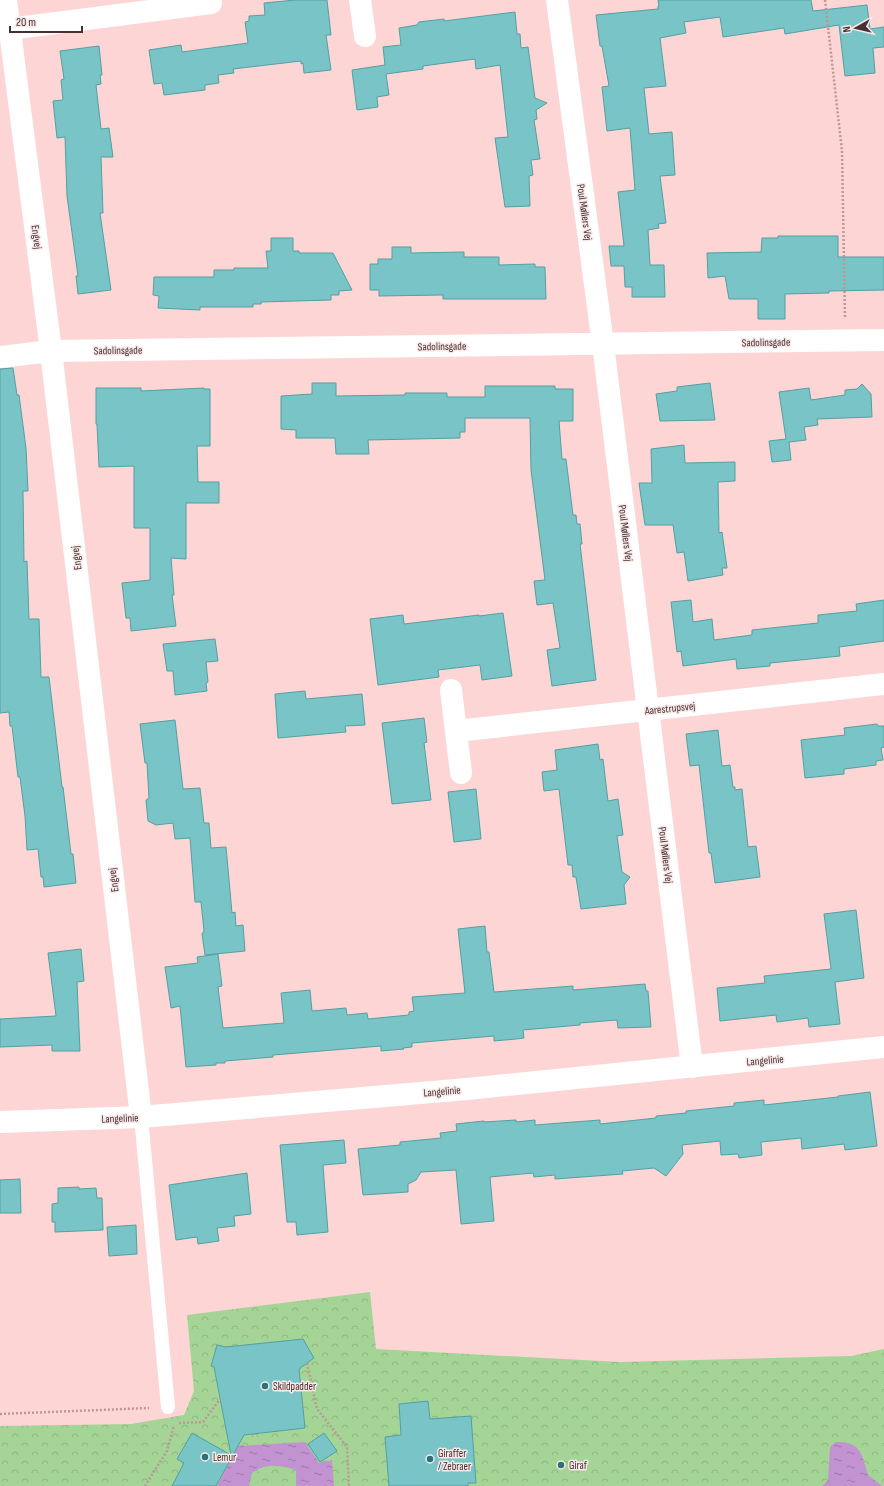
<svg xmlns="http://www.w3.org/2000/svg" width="884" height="1486" viewBox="0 0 884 1486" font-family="'Sofia Sans Condensed',sans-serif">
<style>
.park{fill:url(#park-crowns)}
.water{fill:url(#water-ripples)}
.building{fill:#78c4c7;stroke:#53a0a2}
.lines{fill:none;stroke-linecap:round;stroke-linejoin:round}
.path{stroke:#bb9897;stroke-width:2.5;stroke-dasharray:2 2;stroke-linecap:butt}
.lane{stroke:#fff;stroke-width:14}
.street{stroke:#fff;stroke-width:22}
.poi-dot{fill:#297376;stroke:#f7e9e9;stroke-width:1.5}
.labels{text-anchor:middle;stroke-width:3;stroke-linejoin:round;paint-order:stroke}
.street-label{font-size:11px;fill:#492f2f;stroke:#f7e9e9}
.poi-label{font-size:11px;fill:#492f2f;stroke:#f7e9e9;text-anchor:start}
</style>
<defs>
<pattern id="park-crowns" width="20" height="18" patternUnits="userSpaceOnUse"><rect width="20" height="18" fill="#a5d497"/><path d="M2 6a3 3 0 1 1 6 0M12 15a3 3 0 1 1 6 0" fill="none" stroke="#90b682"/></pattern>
<pattern id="water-ripples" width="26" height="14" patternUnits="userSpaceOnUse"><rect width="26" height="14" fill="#c293d0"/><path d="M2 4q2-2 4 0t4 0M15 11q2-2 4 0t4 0" fill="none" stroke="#a078a9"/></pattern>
</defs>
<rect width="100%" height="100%" fill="#fdd5d4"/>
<path class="park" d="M 370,1292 L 376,1349 L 620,1362 L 851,1356 L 884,1349 L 884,1486 L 0,1486 L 0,1426 L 131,1424 L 184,1415 L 194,1391 L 187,1315 Z"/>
<path class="water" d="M 305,1442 L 319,1463 L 332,1460 L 334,1486 L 296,1486 L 296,1470 C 280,1465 266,1463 252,1473 L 249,1486 L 217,1486 L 238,1446 Z
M 836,1442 C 861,1441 862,1455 868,1475 L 882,1486 L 822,1486 L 828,1481 L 830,1447 Z"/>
<path class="building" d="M 295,0 L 327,0 L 331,35 L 326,35 L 331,70 L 304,73 L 303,63 L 301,64 L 301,61 L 233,69 L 234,73 L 218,75 L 219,83 L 205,85 L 205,90 L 164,95 L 162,83 L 154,84 L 149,50 L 181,45 L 182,52 L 248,43 L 245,22 L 249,21 L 249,16 L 265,15 L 264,3 Z
M 658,0 L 811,0 L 813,11 L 867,5 L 870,29 L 884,27 L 884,47 L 873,48 L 875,73 L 845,76 L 839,25 L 785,34 L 784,28 L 723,37 L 720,17 L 684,22 L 686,33 L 660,38 L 666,86 L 644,88 L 649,134 L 672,132 L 675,175 L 660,176 L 666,223 L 658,224 L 659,228 L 648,230 L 650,265 L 664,265 L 665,297 L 632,297 L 632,287 L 625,287 L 624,266 L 611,266 L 609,246 L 624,246 L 618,192 L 635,190 L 630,128 L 607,131 L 602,87 L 609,86 L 602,46 L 600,46 L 596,15 L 658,9 L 658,6 L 659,6 Z
M 515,12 L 517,34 L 520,34 L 521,48 L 528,47 L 535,98 L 547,103 L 536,110 L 537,119 L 534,120 L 540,159 L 531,160 L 533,175 L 529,176 L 530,206 L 505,207 L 495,138 L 508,137 L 500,65 L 476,69 L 475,59 L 423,66 L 423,69 L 386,74 L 389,95 L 377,97 L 378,107 L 357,110 L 352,70 L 385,65 L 383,47 L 401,45 L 399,28 L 417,25 L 419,22 L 444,19 L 444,21 Z
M 99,46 L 102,75 L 100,75 L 101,84 L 96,85 L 101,129 L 109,128 L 113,157 L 101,157 L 103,213 L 100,213 L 111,290 L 78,294 L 76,276 L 78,276 L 67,196 L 65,137 L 57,138 L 53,101 L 63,100 L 61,80 L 64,79 L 60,51 Z
M 778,236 L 838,236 L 838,257 L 884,257 L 884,290 L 829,291 L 829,293 L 785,294 L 785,319 L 758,319 L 758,299 L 729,299 L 725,276 L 708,278 L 707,253 L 761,252 L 762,238 L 778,238 Z
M 271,238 L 293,238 L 293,251 L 299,251 L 299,253 L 333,253 L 352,290 L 339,291 L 339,295 L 331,295 L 331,300 L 261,302 L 261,304 L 253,304 L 253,307 L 200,307 L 200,310 L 158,308 L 159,296 L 153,295 L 154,277 L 214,277 L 214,270 L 234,270 L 234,268 L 268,268 L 266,251 L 271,251 Z
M 392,247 L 411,247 L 411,253 L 464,252 L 464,257 L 499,257 L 499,265 L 535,264 L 535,267 L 545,267 L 546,299 L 443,299 L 443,295 L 379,296 L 379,290 L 370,290 L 370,264 L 378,264 L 378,259 L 392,259 Z
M 13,368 L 17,395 L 19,395 L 26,448 L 28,491 L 23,491 L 24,562 L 27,561 L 29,619 L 39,619 L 41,677 L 49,677 L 62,787 L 63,787 L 71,854 L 73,854 L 76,883 L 44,887 L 43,877 L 41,877 L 38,849 L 27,850 L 25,816 L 20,777 L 18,777 L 12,726 L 10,726 L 9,712 L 0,713 L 0,369 Z
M 312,383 L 336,383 L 336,396 L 405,395 L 405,393 L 447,393 L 447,397 L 485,397 L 485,386 L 555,386 L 555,389 L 573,389 L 573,421 L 559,421 L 562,459 L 566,459 L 573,515 L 576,515 L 577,524 L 580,524 L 582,544 L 580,544 L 596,680 L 552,686 L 547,650 L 560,648 L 553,603 L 537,605 L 534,581 L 545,580 L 531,470 L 530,418 L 465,418 L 465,432 L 460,432 L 460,438 L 368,440 L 369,454 L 336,454 L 335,438 L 296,438 L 296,430 L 281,429 L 281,396 L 312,394 Z
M 710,383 L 715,420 L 660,421 L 656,394 L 677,391 L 677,387 Z
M 862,384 L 871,394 L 872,417 L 817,419 L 818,425 L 804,427 L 806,440 L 789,442 L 791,460 L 772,462 L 769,441 L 786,439 L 779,392 L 809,388 L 811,400 L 845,395 L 845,390 L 857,389 Z
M 96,388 L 141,388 L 141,391 L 204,388 L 204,389 L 210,389 L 210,446 L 197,446 L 198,482 L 219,482 L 219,503 L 186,503 L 186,559 L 171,558 L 174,595 L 172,595 L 176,626 L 131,631 L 130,618 L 126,618 L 122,583 L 150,580 L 150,528 L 134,528 L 134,466 L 99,467 L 97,424 L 96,424 Z
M 684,445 L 685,463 L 735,462 L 735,481 L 718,482 L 719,533 L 722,532 L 727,568 L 722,568 L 723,575 L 688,581 L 684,552 L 677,553 L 673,525 L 645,525 L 639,483 L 652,483 L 651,449 Z
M 691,600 L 693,622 L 712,619 L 714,640 L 752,635 L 752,630 L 818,623 L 818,615 L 857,611 L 856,604 L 884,600 L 884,641 L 839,647 L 840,656 L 770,663 L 770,666 L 737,669 L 736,659 L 683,666 L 681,651 L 677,652 L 671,602 Z
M 503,613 L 512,676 L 482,680 L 480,665 L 438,670 L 439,677 L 378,685 L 370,619 L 403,615 L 404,624 L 479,615 L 479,616 Z
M 215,639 L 218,661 L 206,662 L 208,682 L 206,683 L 207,691 L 175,695 L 173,671 L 167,671 L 163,644 Z
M 305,691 L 306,699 L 362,694 L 365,725 L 345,726 L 346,732 L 278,738 L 275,694 Z
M 424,718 L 427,742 L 424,743 L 431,800 L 392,804 L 382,723 Z
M 175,720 L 183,789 L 200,788 L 204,823 L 209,823 L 211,848 L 226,847 L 232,913 L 235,912 L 236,926 L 243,925 L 245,951 L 205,955 L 202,934 L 204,931 L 201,902 L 195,902 L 190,838 L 175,839 L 173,823 L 156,825 L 148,821 L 146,800 L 149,798 L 147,763 L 145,763 L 140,724 Z
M 877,724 L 878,726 L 884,726 L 884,747 L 881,748 L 883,760 L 876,761 L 876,765 L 844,769 L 844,774 L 805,778 L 801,740 L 845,735 L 844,728 Z
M 718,730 L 722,766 L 730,765 L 733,787 L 735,787 L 735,790 L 742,789 L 748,847 L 756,846 L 760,877 L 715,883 L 711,853 L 709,853 L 699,765 L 690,766 L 686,734 Z
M 598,744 L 600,760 L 603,759 L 608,801 L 618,799 L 623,835 L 617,836 L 622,872 L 630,877 L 624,885 L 626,904 L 581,909 L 576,877 L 573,877 L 572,865 L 568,865 L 559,789 L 544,791 L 542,772 L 557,770 L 555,750 Z
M 476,789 L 481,839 L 454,842 L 448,792 Z
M 856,910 L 864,978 L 835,982 L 840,1024 L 809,1027 L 808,1018 L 777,1022 L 776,1015 L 720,1021 L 717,988 L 765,983 L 764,976 L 831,969 L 824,914 Z
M 485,926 L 487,952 L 489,952 L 494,992 L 573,986 L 573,990 L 645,984 L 646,991 L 648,991 L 651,1027 L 618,1028 L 617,1020 L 580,1023 L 580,1025 L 523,1030 L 524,1038 L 516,1039 L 494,1041 L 494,1036 L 412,1043 L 412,1047 L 403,1048 L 404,1049 L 381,1051 L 381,1046 L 273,1055 L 273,1057 L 225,1061 L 225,1063 L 216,1063 L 216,1065 L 186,1067 L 180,1006 L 171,1008 L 165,967 L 198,963 L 197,957 L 218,954 L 222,986 L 218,987 L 223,1028 L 284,1023 L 281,993 L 310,990 L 312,1011 L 346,1008 L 347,1015 L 367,1013 L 368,1019 L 409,1015 L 409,1012 L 414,1011 L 412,997 L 465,993 L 458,929 Z
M 81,949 L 84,981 L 77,982 L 80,1051 L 52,1051 L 52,1045 L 0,1047 L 0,1019 L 56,1016 L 48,953 Z
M 870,1092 L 877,1146 L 845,1150 L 844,1144 L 802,1149 L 801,1138 L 761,1142 L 762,1155 L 739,1158 L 738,1154 L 721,1155 L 720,1141 L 682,1145 L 683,1154 L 666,1176 L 654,1168 L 622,1171 L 623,1174 L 555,1179 L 555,1175 L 534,1177 L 533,1173 L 490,1177 L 494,1221 L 461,1224 L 456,1170 L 421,1172 L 416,1180 L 408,1184 L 408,1192 L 363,1195 L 358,1149 L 400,1145 L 400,1142 L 441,1138 L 440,1133 L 457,1131 L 456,1124 L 484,1121 L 484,1122 L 516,1120 L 516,1122 L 535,1120 L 535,1125 L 600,1120 L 600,1124 L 656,1118 L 656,1116 L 686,1113 L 686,1111 L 734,1106 L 734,1103 L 764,1100 L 764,1105 L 838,1097 L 838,1096 Z
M 344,1140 L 346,1163 L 323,1165 L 328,1232 L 297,1235 L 296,1222 L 287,1222 L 280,1145 Z
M 247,1173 L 251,1214 L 234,1216 L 235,1226 L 217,1228 L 219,1241 L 198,1244 L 197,1237 L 176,1240 L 169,1185 Z
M 20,1179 L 21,1213 L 0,1213 L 0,1180 Z
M 79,1187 L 79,1189 L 96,1188 L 97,1198 L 102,1198 L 103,1230 L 55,1232 L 55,1222 L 52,1222 L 52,1204 L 58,1203 L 58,1188 Z
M 136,1225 L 137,1254 L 109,1256 L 107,1227 Z
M 303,1339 L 314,1358 L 299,1369 L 305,1428 L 244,1435 L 216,1486 L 172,1486 L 184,1463 L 177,1459 L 192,1433 L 231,1455 L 214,1367 L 211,1366 L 217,1345 L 226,1347 Z
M 428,1401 L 430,1419 L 471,1416 L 476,1483 L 468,1483 L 468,1486 L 389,1486 L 385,1437 L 401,1435 L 399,1404 Z
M 324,1433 L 337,1451 L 320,1462 L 308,1444 Z"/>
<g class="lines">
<path class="path" d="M 825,0 L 842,151 L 845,319
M 307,1363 L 317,1409 L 347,1447 L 349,1486
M 0,1414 L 149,1408
M 179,1423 L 203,1422 L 220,1399
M 145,1486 L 167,1451 L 174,1425"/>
<path class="lane" d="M 141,1117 L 168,1407"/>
<path class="street" d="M 6,0 L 51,351 L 141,1117
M 360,0 L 365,36
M 557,0 L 603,344 L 692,1067
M 9,29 L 211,3
M 0,357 L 51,351 L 884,340
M 451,690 L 461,773
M 456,731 L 884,684
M 0,1122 L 141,1117 L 467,1089 L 884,1047"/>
</g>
<g class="poi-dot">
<circle cx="265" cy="1386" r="4"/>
<circle cx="205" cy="1457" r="4"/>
<circle cx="430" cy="1459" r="4"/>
<circle cx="561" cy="1465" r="4"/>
</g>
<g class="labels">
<g class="street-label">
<text transform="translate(585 212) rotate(82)" y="4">Poul Møllers Vej</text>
<text transform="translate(37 237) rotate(83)" y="4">Engvej</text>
<text transform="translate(766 342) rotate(-1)" y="4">Sadolinsgade</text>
<text transform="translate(442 346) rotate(-1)" y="4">Sadolinsgade</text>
<text transform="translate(118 350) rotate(-1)" y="4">Sadolinsgade</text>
<text transform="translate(626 533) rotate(83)" y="4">Poul Møllers Vej</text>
<text transform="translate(76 558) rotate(-97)" y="4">Engvej</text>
<text transform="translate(670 708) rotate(-6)" y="4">Aarestrupsvej</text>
<text transform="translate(666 855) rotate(83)" y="4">Poul Møllers Vej</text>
<text transform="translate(113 880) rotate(-97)" y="4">Engvej</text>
<text transform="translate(765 1060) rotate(-5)" y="4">Langelinie</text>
<text transform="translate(442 1091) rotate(-5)" y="4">Langelinie</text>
<text transform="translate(120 1118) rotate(-2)" y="4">Langelinie</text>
</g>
<g class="poi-label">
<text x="273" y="1390">Skildpadder</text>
<text x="438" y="1457">Giraffer<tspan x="438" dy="13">/ Zebraer</tspan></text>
<text x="213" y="1461">Lemur</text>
<text x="569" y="1469">Giraf</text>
</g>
</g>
<g transform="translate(856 28) rotate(262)" stroke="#f7e9e9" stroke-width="3" paint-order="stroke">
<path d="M0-3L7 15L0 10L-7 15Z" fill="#492f2f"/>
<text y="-6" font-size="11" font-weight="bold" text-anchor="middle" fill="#492f2f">N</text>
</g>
<path d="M10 26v6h72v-6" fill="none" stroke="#492f2f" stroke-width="2"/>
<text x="16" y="26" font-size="12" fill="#492f2f" stroke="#f7e9e9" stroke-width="3" paint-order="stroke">20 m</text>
</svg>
